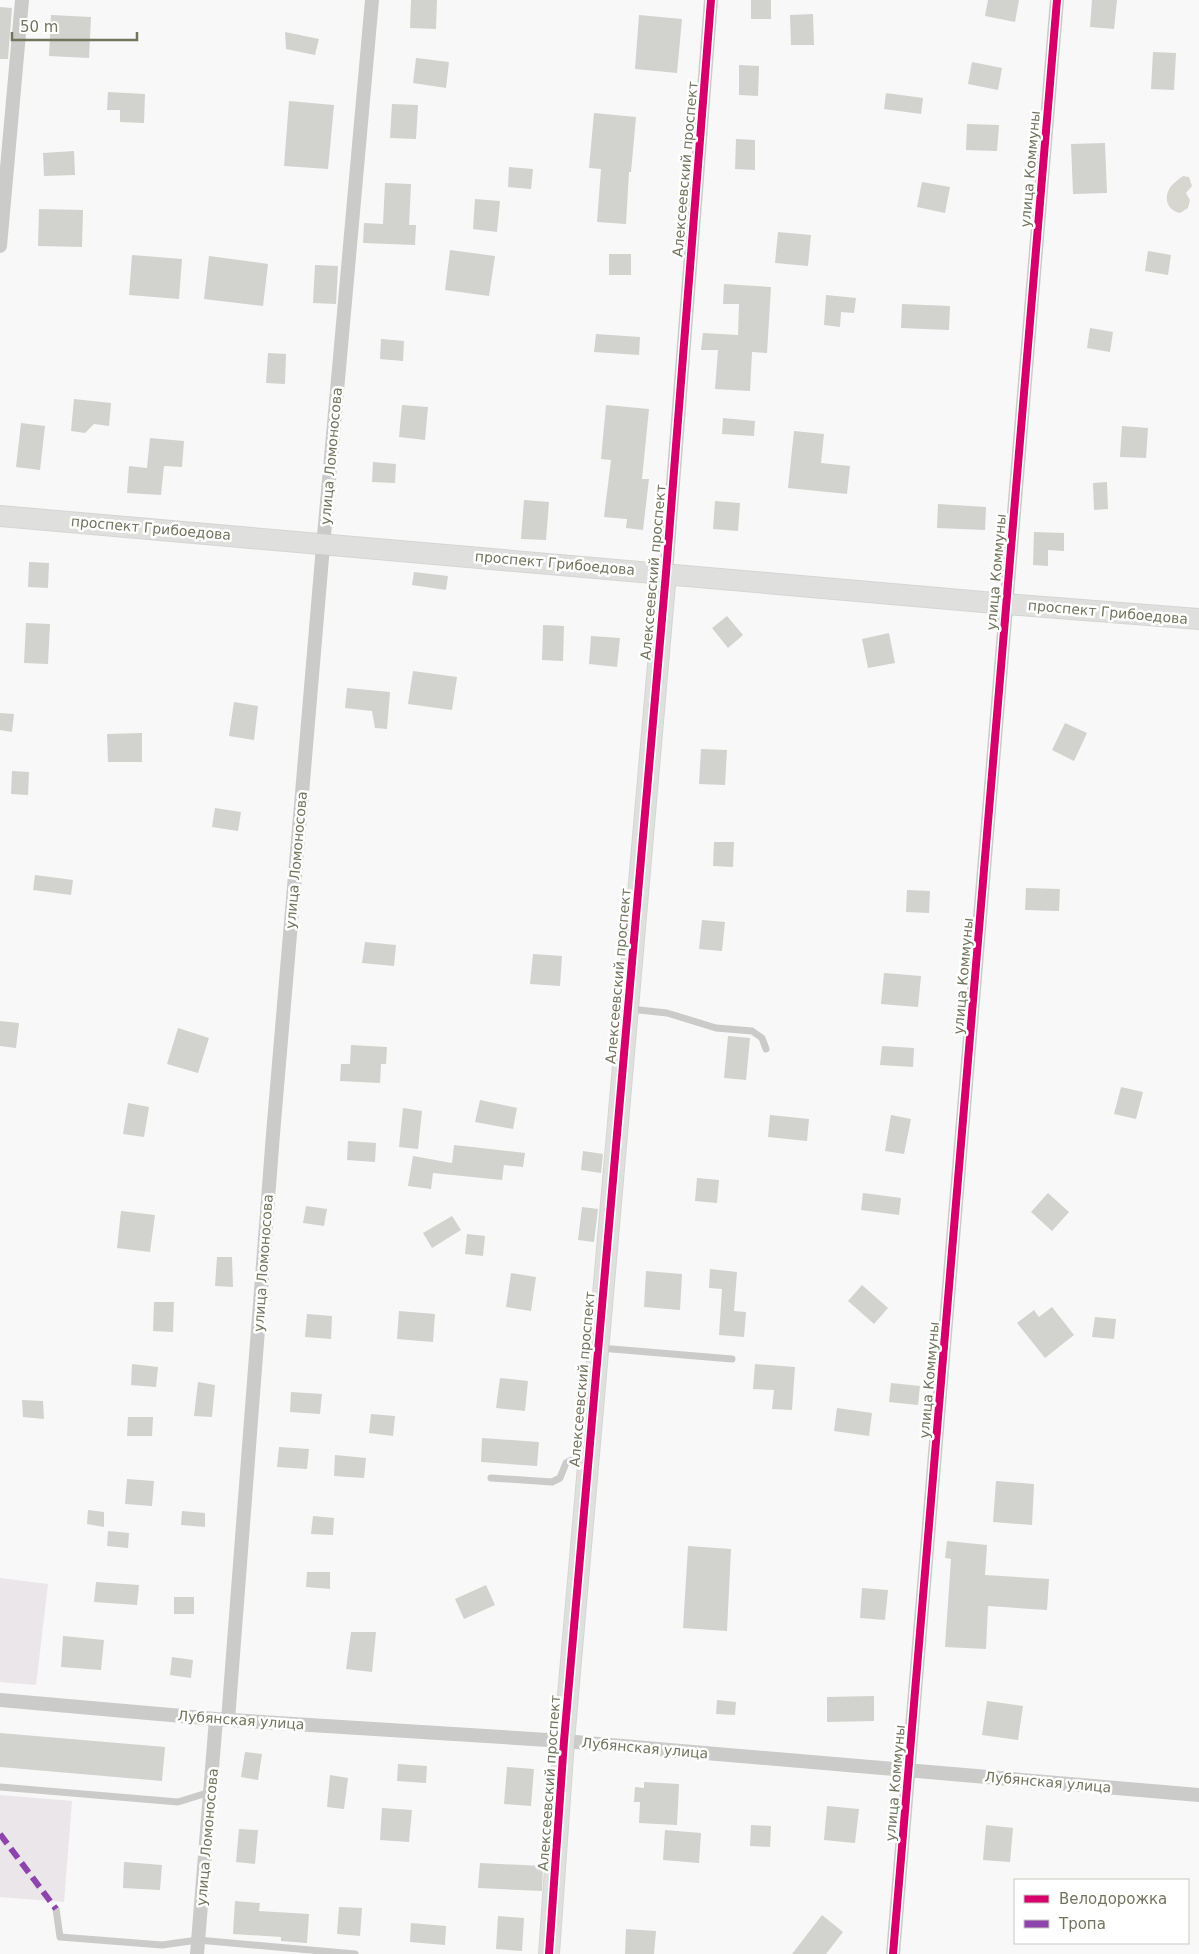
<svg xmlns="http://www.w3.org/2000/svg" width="1199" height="1954" viewBox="0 0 1199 1954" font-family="'DejaVu Sans',sans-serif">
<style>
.green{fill:#eae6ea}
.water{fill:#d8d7cf}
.building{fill:#d2d2cf}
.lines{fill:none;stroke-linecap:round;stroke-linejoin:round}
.secondary-casing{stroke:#d5d6d4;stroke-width:22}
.lane{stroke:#cbcbc9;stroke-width:7}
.street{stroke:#cbcbc9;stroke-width:14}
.secondary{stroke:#dfdfde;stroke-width:20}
.quiet{stroke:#8e44ad;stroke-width:6;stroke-dasharray:12 6;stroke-linecap:butt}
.cycleway-casing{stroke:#fff;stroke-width:11}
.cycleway{stroke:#d6006c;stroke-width:8}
.labels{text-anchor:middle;stroke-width:5;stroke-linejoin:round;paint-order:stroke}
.street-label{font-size:14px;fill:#73745e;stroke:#fff}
</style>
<rect width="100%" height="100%" fill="#f8f8f8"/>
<path class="green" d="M 0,1578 L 48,1584 L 36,1685 L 0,1682 Z
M 0,1795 L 72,1801 L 64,1902 L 0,1897 Z"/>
<path class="water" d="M 1183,176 L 1189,177 L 1192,186 L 1186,193 L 1190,200 L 1188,208 L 1180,213 C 1165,210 1163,194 1173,184 C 1176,181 1179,179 1183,176 Z"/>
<path class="building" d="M 411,0 L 437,0 L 436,29 L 410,28 Z
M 751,0 L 771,0 L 771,19 L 751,19 Z
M 988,0 L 1019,0 L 1015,22 L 985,16 Z
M 1092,0 L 1117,0 L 1114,29 L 1090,27 Z
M 0,7 L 12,8 L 8,59 L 0,59 Z
M 813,14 L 814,45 L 791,45 L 790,15 Z
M 51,15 L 91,17 L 89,58 L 49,56 Z
M 639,15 L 682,19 L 677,73 L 635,69 Z
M 285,32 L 319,39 L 315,55 L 286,49 Z
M 1153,52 L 1176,53 L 1174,90 L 1151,89 Z
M 416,58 L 449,62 L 446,88 L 413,83 Z
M 972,62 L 1002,68 L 998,90 L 968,84 Z
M 739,65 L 759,66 L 758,96 L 739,95 Z
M 108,92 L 145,94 L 144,123 L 120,122 L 120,110 L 107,110 Z
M 886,93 L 923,98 L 921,114 L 884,109 Z
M 289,101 L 334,105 L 328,169 L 284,166 Z
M 392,104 L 418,105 L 416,139 L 390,138 Z
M 594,113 L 636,117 L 631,172 L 629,172 L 626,224 L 597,222 L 601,169 L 589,168 Z
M 967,124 L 999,125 L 997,151 L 966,150 Z
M 736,139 L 755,140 L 755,170 L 735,169 Z
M 1105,143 L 1107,193 L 1073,194 L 1071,144 Z
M 74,151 L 75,175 L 44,176 L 43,153 Z
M 509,167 L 533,169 L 531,189 L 508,187 Z
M 922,182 L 950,187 L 945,213 L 917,207 Z
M 385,183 L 411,184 L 409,225 L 416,225 L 415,245 L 363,243 L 364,223 L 383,224 Z
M 475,199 L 500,201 L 497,232 L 473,229 Z
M 39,209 L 83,210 L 82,247 L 38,246 Z
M 778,232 L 811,235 L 808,266 L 775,263 Z
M 450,250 L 495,256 L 489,296 L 445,290 Z
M 1148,251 L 1171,255 L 1168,275 L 1145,271 Z
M 609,254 L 631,254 L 631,275 L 609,275 Z
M 132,255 L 182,259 L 179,299 L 129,295 Z
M 209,256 L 268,264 L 263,306 L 204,299 Z
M 315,265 L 338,266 L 336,304 L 313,303 Z
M 724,284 L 771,287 L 767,353 L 752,352 L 750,391 L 715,389 L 718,350 L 701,350 L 703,333 L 738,335 L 739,304 L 723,304 Z
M 826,295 L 856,298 L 854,313 L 841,312 L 840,327 L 824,325 Z
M 902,304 L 950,306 L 949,330 L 901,328 Z
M 1090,328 L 1113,332 L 1110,352 L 1087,348 Z
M 596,334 L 640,337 L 639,355 L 594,352 Z
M 381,339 L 404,341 L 403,361 L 380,359 Z
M 268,353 L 286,354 L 285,384 L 266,383 Z
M 74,399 L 111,403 L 109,426 L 94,424 L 85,433 L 71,431 Z
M 402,405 L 428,407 L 425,440 L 399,437 Z
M 606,405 L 649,409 L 642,479 L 649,479 L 643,530 L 626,528 L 627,519 L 604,517 L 611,460 L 601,459 Z
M 723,418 L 755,421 L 754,436 L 722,434 Z
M 21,423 L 45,426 L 40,470 L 16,467 Z
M 1122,426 L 1148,428 L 1146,458 L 1120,457 Z
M 794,431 L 824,434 L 821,463 L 850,466 L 847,494 L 788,488 Z
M 150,438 L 184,441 L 182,467 L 164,466 L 161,495 L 127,493 L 129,466 L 147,468 Z
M 373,462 L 396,464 L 395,483 L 372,482 Z
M 1107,482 L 1108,509 L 1094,510 L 1093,483 Z
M 524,500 L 549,502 L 546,540 L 521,539 Z
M 715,501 L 740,503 L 738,531 L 713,529 Z
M 938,504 L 986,507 L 985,530 L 937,528 Z
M 1034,532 L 1064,533 L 1064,551 L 1048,550 L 1048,566 L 1033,565 Z
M 29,562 L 49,563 L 48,588 L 28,587 Z
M 414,572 L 448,576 L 446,590 L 412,585 Z
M 727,616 L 743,635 L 728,648 L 712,628 Z
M 26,623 L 50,624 L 48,664 L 24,663 Z
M 543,625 L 564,626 L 563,661 L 542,660 Z
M 889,633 L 895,663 L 868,668 L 862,639 Z
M 591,636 L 620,638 L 617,667 L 589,664 Z
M 413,671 L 457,677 L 452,710 L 408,704 Z
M 347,688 L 390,692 L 387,729 L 375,728 L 372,711 L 345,708 Z
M 234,702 L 258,706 L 254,740 L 229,736 Z
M 0,713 L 14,714 L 12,732 L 0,730 Z
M 1065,723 L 1087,733 L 1074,761 L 1052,750 Z
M 142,733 L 142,762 L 108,762 L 107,734 Z
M 701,749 L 727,750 L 725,785 L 699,784 Z
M 12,771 L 29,772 L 28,795 L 11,794 Z
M 215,808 L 241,812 L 238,831 L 212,827 Z
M 714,842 L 734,842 L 733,867 L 713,866 Z
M 35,875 L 73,880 L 71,895 L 33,890 Z
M 1026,888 L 1060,889 L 1059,911 L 1025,910 Z
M 907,890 L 930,891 L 929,913 L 906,912 Z
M 702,920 L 725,922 L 722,951 L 699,949 Z
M 365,942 L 396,945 L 394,966 L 362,963 Z
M 533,954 L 562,956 L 560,986 L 530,984 Z
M 884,973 L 921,976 L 918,1007 L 881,1004 Z
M 0,1021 L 19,1023 L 16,1048 L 0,1046 Z
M 178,1028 L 209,1038 L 198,1073 L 167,1064 Z
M 728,1036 L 750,1038 L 746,1080 L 724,1078 Z
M 351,1045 L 387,1047 L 386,1064 L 381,1064 L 380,1083 L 340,1081 L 341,1064 L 350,1064 Z
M 882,1046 L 914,1048 L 913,1067 L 880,1065 Z
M 1121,1087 L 1143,1092 L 1136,1119 L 1114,1114 Z
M 480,1100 L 517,1108 L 513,1129 L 475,1122 Z
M 128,1103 L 149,1107 L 144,1137 L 123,1134 Z
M 403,1108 L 422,1111 L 418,1149 L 399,1147 Z
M 770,1115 L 809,1119 L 807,1141 L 768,1137 Z
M 891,1115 L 911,1119 L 904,1154 L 885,1151 Z
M 348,1141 L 376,1143 L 375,1162 L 347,1160 Z
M 454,1145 L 525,1153 L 523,1167 L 504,1165 L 502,1180 L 433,1173 L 431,1189 L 408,1186 L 413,1156 L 452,1163 Z
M 583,1151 L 603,1154 L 601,1173 L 581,1170 Z
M 697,1178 L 719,1180 L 717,1203 L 695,1201 Z
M 863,1193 L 901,1198 L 899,1215 L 861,1210 Z
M 1048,1193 L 1069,1212 L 1052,1231 L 1031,1212 Z
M 306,1206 L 327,1209 L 324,1226 L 303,1223 Z
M 582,1207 L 598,1209 L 594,1242 L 578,1240 Z
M 121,1211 L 155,1215 L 150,1252 L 117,1248 Z
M 452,1216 L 461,1230 L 432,1248 L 423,1233 Z
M 467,1234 L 485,1236 L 483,1256 L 465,1254 Z
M 217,1257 L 232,1257 L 233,1287 L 215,1286 Z
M 710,1269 L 737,1272 L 734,1311 L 746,1312 L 744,1337 L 719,1335 L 722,1289 L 709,1288 Z
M 646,1271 L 682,1274 L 680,1310 L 644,1307 Z
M 511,1273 L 536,1277 L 531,1311 L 506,1307 Z
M 862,1285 L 888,1308 L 874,1324 L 848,1301 Z
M 154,1302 L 174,1302 L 173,1332 L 153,1331 Z
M 1052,1307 L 1074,1335 L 1045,1358 L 1017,1323 L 1034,1310 L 1039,1317 Z
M 399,1311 L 435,1314 L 433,1342 L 397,1339 Z
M 307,1314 L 332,1316 L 331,1339 L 305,1337 Z
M 1095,1317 L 1116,1319 L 1114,1339 L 1092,1337 Z
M 132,1364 L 158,1367 L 156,1387 L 131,1385 Z
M 755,1364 L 795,1367 L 792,1410 L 772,1409 L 774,1390 L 753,1389 Z
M 500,1378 L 528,1381 L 525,1411 L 496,1408 Z
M 198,1382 L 215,1385 L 212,1417 L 194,1416 Z
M 891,1383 L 920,1386 L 918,1405 L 889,1402 Z
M 291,1392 L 322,1394 L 320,1414 L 290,1412 Z
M 22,1400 L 43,1401 L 44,1419 L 23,1417 Z
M 837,1408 L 872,1413 L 869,1436 L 834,1431 Z
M 371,1414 L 395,1416 L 393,1436 L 369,1433 Z
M 128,1417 L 153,1417 L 152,1436 L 127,1436 Z
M 482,1438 L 539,1442 L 537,1466 L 481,1462 Z
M 279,1447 L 309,1449 L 307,1469 L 277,1467 Z
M 335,1455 L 366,1458 L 364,1478 L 334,1476 Z
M 127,1479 L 154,1481 L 152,1506 L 125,1504 Z
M 996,1481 L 1034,1484 L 1032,1525 L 993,1522 Z
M 88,1510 L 104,1512 L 104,1527 L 87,1524 Z
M 182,1511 L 205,1513 L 205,1527 L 181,1525 Z
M 313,1516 L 334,1518 L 333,1535 L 311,1534 Z
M 108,1531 L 129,1533 L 128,1548 L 107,1546 Z
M 947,1541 L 987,1545 L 985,1575 L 1049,1579 L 1047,1610 L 988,1606 L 986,1649 L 945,1647 L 951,1559 L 945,1558 Z
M 688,1546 L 731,1549 L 727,1631 L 683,1628 Z
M 307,1572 L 330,1572 L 330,1589 L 306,1587 Z
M 96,1582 L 139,1585 L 137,1605 L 94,1602 Z
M 486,1585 L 495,1605 L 464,1619 L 455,1599 Z
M 862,1588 L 888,1590 L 885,1620 L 860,1618 Z
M 174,1597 L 194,1597 L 194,1614 L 174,1614 Z
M 351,1632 L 376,1632 L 372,1672 L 346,1669 Z
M 63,1636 L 104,1640 L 101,1670 L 61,1667 Z
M 172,1657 L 193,1660 L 191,1678 L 170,1675 Z
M 874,1696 L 874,1721 L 827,1722 L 827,1697 Z
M 717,1700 L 736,1702 L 735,1715 L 716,1714 Z
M 987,1701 L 1023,1706 L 1018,1740 L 982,1735 Z
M 0,1733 L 165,1747 L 162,1781 L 0,1767 Z
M 245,1752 L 262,1754 L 258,1780 L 241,1777 Z
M 398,1764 L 427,1766 L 426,1783 L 397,1781 Z
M 507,1767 L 534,1769 L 531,1806 L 504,1804 Z
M 330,1775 L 348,1778 L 344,1809 L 327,1807 Z
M 644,1782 L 679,1784 L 677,1825 L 639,1823 L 640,1802 L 634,1802 L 635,1787 L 644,1788 Z
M 827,1806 L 859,1809 L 855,1843 L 824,1840 Z
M 382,1808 L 412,1810 L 409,1842 L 380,1840 Z
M 751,1825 L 771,1826 L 770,1847 L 750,1846 Z
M 986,1825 L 1013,1828 L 1010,1862 L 983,1860 Z
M 239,1829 L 258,1830 L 255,1864 L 236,1862 Z
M 665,1830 L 701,1833 L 699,1863 L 663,1860 Z
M 124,1862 L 162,1865 L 160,1890 L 123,1888 Z
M 480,1863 L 543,1866 L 542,1891 L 478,1888 Z
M 235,1901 L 260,1903 L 259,1911 L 309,1914 L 307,1943 L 281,1941 L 281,1937 L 233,1934 Z
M 339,1907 L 362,1908 L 360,1936 L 337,1934 Z
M 822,1915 L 843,1932 L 826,1954 L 792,1954 Z
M 498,1916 L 524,1918 L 522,1951 L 496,1949 Z
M 411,1923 L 446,1926 L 445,1945 L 410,1942 Z
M 626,1929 L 656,1931 L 654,1954 L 625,1954 Z"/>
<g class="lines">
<defs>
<path id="secondary" d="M 0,516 L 1006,604 L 1199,619
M 549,1954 L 564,1741 L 666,573"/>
</defs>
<use href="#secondary" class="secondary-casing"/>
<path class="lane" d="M 630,1009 L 667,1013 L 716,1028 L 752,1031 L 762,1038 L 766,1049
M 600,1348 L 732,1359
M 491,1478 L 552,1482 L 560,1478 L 566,1463 L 574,1459 L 587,1460
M 0,1787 L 178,1802 L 210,1792
M 56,1909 L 60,1937 L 162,1945 L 198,1940 L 355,1954"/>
<path class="street" d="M 0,246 L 22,0
M 666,573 L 711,0
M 0,1700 L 216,1719 L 564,1741 L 1199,1795
M 228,1720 L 273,1134 L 322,558 L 372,0
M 197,1954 L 216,1719
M 893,1954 L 1057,0"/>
<use href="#secondary" class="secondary"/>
<path class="quiet" d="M 0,1834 L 56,1909"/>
<defs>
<path id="cycleway" d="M 549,1954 L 564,1741 L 666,573 L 711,0
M 893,1954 L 1057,0"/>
</defs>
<use href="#cycleway" class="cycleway-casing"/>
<use href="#cycleway" class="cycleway"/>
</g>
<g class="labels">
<g class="street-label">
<text transform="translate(685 169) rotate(-85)" y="5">Алексеевский проспект</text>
<text transform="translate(1030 169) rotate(-85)" y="5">улица Коммуны</text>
<text transform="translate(331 456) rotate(-85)" y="5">улица Ломоносова</text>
<text transform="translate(151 528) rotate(5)" y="5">проспект Грибоедова</text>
<text transform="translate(555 563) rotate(5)" y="5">проспект Грибоедова</text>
<text transform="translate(653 572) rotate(-85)" y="5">Алексеевский проспект</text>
<text transform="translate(996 572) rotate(-85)" y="5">улица Коммуны</text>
<text transform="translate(1108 612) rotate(5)" y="5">проспект Грибоедова</text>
<text transform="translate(296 860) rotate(-85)" y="5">улица Ломоносова</text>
<text transform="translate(618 976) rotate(-85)" y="5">Алексеевский проспект</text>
<text transform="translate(963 976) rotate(-85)" y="5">улица Коммуны</text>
<text transform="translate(263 1263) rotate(-86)" y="5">улица Ломоносова</text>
<text transform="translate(582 1379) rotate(-85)" y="5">Алексеевский проспект</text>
<text transform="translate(929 1380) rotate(-85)" y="5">улица Коммуны</text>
<text transform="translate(241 1720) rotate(4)" y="5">Лубянская улица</text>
<text transform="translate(645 1748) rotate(5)" y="5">Лубянская улица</text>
<text transform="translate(1048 1782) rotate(5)" y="5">Лубянская улица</text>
<text transform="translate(549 1783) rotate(-86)" y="5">Алексеевский проспект</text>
<text transform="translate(895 1783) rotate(-85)" y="5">улица Коммуны</text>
<text transform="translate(207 1837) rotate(-85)" y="5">улица Ломоносова</text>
</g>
</g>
<rect x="1014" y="1879" width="175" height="65" fill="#ffffff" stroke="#c7c7bf"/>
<rect x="1024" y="1895" width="25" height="8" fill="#d6006c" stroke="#c7c7bf"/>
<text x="1059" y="1904" font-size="15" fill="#73745e">Велодорожка</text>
<rect x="1024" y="1920" width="25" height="8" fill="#8e44ad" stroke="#c7c7bf"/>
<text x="1059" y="1929" font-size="15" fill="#73745e">Тропа</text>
<path d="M12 32v8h125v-8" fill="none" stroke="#73745e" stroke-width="2.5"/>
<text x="20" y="32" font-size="15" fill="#73745e" stroke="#ffffff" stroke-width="4" paint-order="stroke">50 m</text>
</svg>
